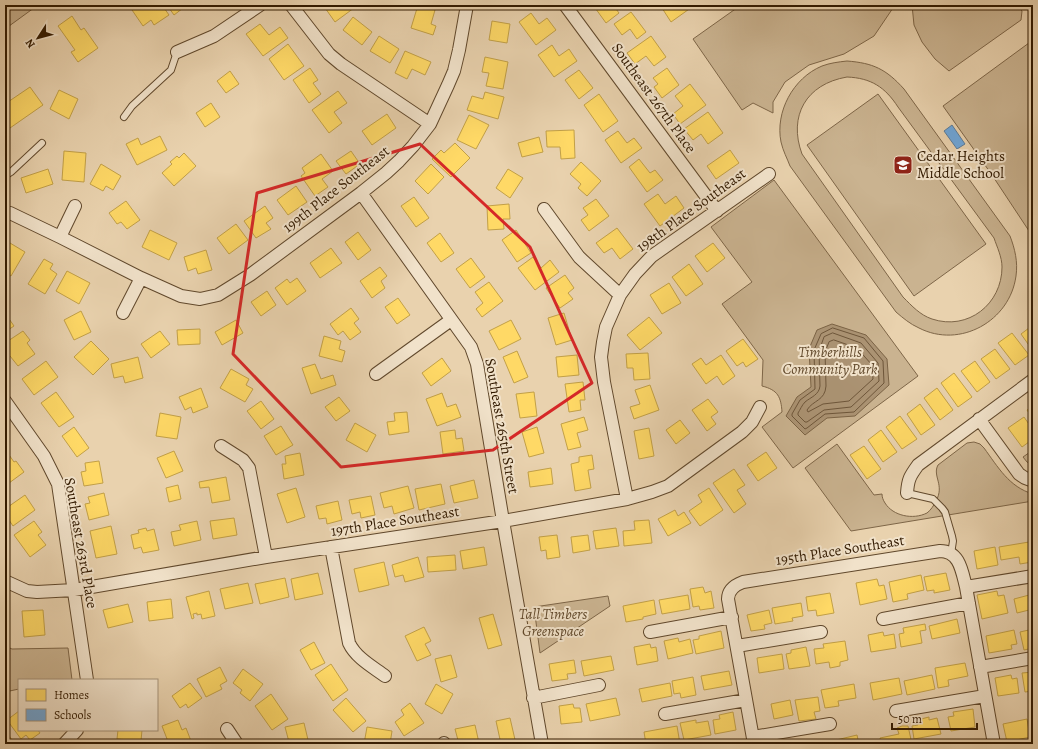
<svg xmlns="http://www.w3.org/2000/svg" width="1038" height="749" viewBox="0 0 1038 749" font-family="Alegreya,serif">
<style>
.green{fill:#cab390;stroke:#7e6648;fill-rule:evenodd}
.water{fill:#ab9373;stroke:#7b6345}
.homes{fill:#ffd966;stroke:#c2a047}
.schools{fill:#6fa8dc;stroke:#5d7d9a}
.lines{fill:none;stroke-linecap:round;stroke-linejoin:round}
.shore{stroke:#6e563a;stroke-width:1}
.service-casing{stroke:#60482c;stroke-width:8}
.minor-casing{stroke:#60482c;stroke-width:14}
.service{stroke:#f1e2ca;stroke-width:6}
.minor{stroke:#f1e2ca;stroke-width:12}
.marked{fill:none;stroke:#d62828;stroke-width:3;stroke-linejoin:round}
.labels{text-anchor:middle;stroke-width:4;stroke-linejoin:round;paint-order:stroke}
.street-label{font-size:15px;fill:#321a00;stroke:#f1e2ca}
.poi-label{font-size:15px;fill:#321a00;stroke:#f1e2ca;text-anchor:start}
.park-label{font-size:15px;font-style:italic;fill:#60482b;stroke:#f1e2ca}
</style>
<rect width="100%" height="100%" fill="#e9d2ae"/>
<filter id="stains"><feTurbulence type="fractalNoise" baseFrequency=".005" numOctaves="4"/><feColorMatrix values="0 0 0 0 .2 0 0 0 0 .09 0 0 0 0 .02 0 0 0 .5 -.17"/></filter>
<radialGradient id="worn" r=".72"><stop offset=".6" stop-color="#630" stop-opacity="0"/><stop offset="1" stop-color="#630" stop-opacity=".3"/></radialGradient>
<path class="green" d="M 5,5 L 38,5 L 5,29 Z
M 741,5 L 895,5 L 874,36 L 844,54 L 809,65 L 785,82 L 773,102 L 773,113 L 753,103 L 742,110 L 693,39 Z
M 912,5 L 1018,5 L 1022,11 L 1021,20 L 949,71 L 935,59 L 922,42 L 914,25 Z
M 1033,40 L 1033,237 L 992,175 L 943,106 Z
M 847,61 C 873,63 886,69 904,89 L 1010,236 C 1015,249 1018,262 1016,276 C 1010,321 960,349 919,328 C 910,324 903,318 896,312 L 790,166 C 787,158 783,151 781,142 C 775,112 793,78 822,66 C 830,63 838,62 847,61 ZM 847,77 C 871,78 885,87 898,107 L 994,238 C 997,247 1002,257 1002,267 C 1002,304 968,331 932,319 C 920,315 912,306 903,297 L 802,154 C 788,116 806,84 847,77 Z
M 878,94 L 986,244 L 914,296 L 807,145 Z
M 774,180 L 918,376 L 793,468 L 762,427 L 782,412 C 781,397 778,390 762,386 L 763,360 L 722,304 L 752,282 L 711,227 Z
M 974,442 L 980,444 L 984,448 C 998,467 1009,487 1033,494 L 1033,501 L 851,531 L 805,468 L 837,444 L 874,495 L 882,494 C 882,497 883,500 885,503 C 893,516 913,520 927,513 C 931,510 934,505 936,501 C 945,485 932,476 938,465 L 967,443 Z
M 1033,450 L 1033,466 L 1027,462 L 1023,457 Z
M 608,596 L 610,606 L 540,653 L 534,607 Z
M 5,646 L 12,649 L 68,648 L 72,680 L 19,680 L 19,689 L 5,692 Z"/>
<path class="water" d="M 832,324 L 866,335 L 887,359 L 889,385 L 855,416 L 827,418 L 805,435 L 786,416 L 797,397 L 811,387 L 809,349 L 817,330 Z"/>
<path class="homes" d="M 139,5 L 162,5 L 169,15 L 154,25 L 151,20 L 143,26 L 132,10 Z
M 167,5 L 187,5 L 174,15 Z
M 323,5 L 358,5 L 335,22 Z
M 418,5 L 435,10 L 431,24 L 436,26 L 433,35 L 411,28 Z
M 593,5 L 613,5 L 619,13 L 606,23 Z
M 666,5 L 691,5 L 692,7 L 671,22 L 662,8 Z
M 631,12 L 646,32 L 637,39 L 630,29 L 622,35 L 614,24 Z
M 531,13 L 539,24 L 547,18 L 556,30 L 536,45 L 519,22 Z
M 72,16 L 81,30 L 84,28 L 98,48 L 78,62 L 71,52 L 75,50 L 58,26 Z
M 353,17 L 372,32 L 362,45 L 343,30 Z
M 492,21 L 510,24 L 507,43 L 489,40 Z
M 260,24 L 269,35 L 280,27 L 288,38 L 263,56 L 246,34 Z
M 379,36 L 399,49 L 390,63 L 370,51 Z
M 651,36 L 666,57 L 654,66 L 646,56 L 635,64 L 627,53 Z
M 288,44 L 304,66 L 284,80 L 269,59 Z
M 552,45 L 559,56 L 569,49 L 577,61 L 554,77 L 538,55 Z
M 405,51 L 431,62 L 425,75 L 412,69 L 407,79 L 395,73 Z
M 485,57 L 508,62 L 503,89 L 486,86 L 489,73 L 482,72 Z
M 310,68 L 318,80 L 313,83 L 321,94 L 309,103 L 293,80 Z
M 667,68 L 679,85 L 662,98 L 654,87 L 658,84 L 653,78 Z
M 579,70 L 593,88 L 579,99 L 565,80 Z
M 230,71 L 239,84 L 226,93 L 217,81 Z
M 690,84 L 706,105 L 680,124 L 673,114 L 683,106 L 675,96 Z
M 30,87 L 43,105 L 10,128 L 5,121 L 5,104 Z
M 59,90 L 78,99 L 69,119 L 50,109 Z
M 338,91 L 347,103 L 334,112 L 342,123 L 329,133 L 312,110 Z
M 485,92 L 504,97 L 498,119 L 467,110 L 472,96 L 483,99 Z
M 599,94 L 618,121 L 603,132 L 584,105 Z
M 211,103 L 220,117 L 205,127 L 196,113 Z
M 708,112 L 723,133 L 708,144 L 701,134 L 693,140 L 684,129 Z
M 387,114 L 396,128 L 372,145 L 362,131 Z
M 469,115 L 489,125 L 476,149 L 457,140 Z
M 574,130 L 575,158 L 561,159 L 560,147 L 547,147 L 546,131 Z
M 618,131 L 627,143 L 634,138 L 642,148 L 621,163 L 605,140 Z
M 160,136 L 167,150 L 137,165 L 126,144 L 138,138 L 141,145 Z
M 539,137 L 543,152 L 522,157 L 518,143 Z
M 455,143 L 470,158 L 451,177 L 432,159 L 441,150 L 444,153 Z
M 730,150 L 739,163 L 716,179 L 707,166 Z
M 64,151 L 86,153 L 84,182 L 62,180 Z
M 351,151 L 360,164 L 346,174 L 336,161 Z
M 184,153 L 196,166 L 174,186 L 162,173 L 172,164 L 170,162 L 177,156 L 179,158 Z
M 321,154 L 333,171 L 322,179 L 328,187 L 315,196 L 301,176 L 305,173 L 302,168 Z
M 639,159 L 650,173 L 655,170 L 663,180 L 647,192 L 629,167 Z
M 581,162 L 601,181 L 587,196 L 578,188 L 581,184 L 570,174 Z
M 101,164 L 121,176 L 113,190 L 106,186 L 103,191 L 90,184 Z
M 431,164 L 444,177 L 428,194 L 415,181 Z
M 48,169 L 53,184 L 26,193 L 21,178 Z
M 508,169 L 523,178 L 510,198 L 496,188 Z
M 296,186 L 307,202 L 288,215 L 277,200 Z
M 658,194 L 665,204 L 676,196 L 684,208 L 660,226 L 644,204 Z
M 414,197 L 429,218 L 416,227 L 401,206 Z
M 596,199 L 609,216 L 589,231 L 581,220 L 588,215 L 583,208 Z
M 126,201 L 140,220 L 127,229 L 121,222 L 117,224 L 109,213 Z
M 509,204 L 510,219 L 503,219 L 504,229 L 488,230 L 487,206 Z
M 265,206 L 273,218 L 266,223 L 271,229 L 256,238 L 244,221 Z
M 236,224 L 248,240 L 229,254 L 217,238 Z
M 617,228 L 633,249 L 620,259 L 612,248 L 604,253 L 596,243 Z
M 150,230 L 177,243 L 169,260 L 142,247 Z
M 516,230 L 531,253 L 517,262 L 502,240 Z
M 358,232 L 371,250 L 358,260 L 345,242 Z
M 440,233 L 454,253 L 441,262 L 427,243 Z
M 5,240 L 25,252 L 11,276 L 5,273 Z
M 713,243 L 725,258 L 707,272 L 695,256 Z
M 331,248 L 342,263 L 320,278 L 310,263 Z
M 206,250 L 212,270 L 198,274 L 196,268 L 188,271 L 184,257 Z
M 533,257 L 541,268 L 550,260 L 559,272 L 535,290 L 518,268 Z
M 471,258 L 485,277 L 470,288 L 456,269 Z
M 44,259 L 53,264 L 50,269 L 57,274 L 45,294 L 28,284 Z
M 689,264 L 703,284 L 686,296 L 672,277 Z
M 380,267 L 387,276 L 381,281 L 385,288 L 372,298 L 360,281 Z
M 67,271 L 90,283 L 79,304 L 56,291 Z
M 565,275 L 574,288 L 568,293 L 573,299 L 560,308 L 546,288 Z
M 297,278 L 306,291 L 287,305 L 275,288 L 287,279 L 290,283 Z
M 489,282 L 503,301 L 482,317 L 476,309 L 483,303 L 475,292 Z
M 669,283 L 681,303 L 662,314 L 650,295 Z
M 267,291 L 276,305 L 261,316 L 251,302 Z
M 398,298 L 410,315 L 397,324 L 385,307 Z
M 351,308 L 359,319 L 354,323 L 361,332 L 350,340 L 343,331 L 338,335 L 330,324 Z
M 81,311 L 91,332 L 74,340 L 64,320 Z
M 5,313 L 14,326 L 5,332 Z
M 564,313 L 572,340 L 556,345 L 548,318 Z
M 649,317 L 662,333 L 640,350 L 627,335 Z
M 236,320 L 243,333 L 222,345 L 215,332 Z
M 511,320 L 521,339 L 499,350 L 489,331 Z
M 1033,325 L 1033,351 L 1021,334 Z
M 200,329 L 200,344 L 178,345 L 177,330 Z
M 23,331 L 30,340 L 27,343 L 35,354 L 18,366 L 10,356 L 7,358 L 5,356 L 5,343 Z
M 160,331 L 170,344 L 151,358 L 141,344 Z
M 1012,333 L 1029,355 L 1015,365 L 998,343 Z
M 324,336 L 341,341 L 339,349 L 345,351 L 342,362 L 319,356 Z
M 743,339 L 758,359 L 746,367 L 743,362 L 737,366 L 726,351 Z
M 91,341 L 109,359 L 93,375 L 74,357 Z
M 995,349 L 1010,369 L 996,379 L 981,359 Z
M 517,351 L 528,377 L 514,383 L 503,357 Z
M 648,353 L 650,379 L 634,380 L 633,368 L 627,368 L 626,354 Z
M 577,355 L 579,375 L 558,377 L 556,357 Z
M 721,355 L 735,376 L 723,385 L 717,376 L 706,384 L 692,364 L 701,358 L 706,365 Z
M 138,357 L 143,378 L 125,383 L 123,376 L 114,378 L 111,364 Z
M 442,358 L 451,371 L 431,386 L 422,373 Z
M 46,361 L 58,377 L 34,395 L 22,379 Z
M 975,361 L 990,382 L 977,392 L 961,371 Z
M 315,364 L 321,379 L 333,375 L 336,385 L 311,394 L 302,368 Z
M 231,369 L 249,379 L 246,385 L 253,389 L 245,402 L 220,388 Z
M 954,373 L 972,397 L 958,407 L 941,383 Z
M 583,382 L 585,400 L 580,400 L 581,410 L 569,412 L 565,384 Z
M 650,385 L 659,410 L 634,419 L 630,407 L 640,404 L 635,390 Z
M 201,388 L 208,407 L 193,413 L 191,407 L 185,410 L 179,397 Z
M 937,388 L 953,410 L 940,420 L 924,398 Z
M 56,392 L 74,417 L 59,427 L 41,403 Z
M 534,392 L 537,416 L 520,418 L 516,394 Z
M 442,393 L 447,407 L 456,404 L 461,417 L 437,426 L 426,399 Z
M 339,397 L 350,411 L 336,421 L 325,407 Z
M 708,399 L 718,412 L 711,417 L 716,424 L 707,431 L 692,410 Z
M 261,401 L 274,419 L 261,429 L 247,411 Z
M 920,404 L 935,425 L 921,435 L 907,414 Z
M 1033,406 L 1033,419 L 1027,410 Z
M 407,412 L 409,432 L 389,435 L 387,422 L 395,421 L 394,413 Z
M 160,413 L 181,417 L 177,439 L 156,436 Z
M 900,416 L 917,439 L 902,449 L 886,427 Z
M 584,417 L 588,430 L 577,433 L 581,447 L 568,450 L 561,424 Z
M 1024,417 L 1033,430 L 1033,439 L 1022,447 L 1008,428 Z
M 680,420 L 690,433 L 676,444 L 666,430 Z
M 355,423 L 376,435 L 367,452 L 346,440 Z
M 281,426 L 293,445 L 276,455 L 264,436 Z
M 74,427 L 89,448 L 77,457 L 62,436 Z
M 537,427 L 544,453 L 529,457 L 522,432 Z
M 649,428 L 654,456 L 639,459 L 634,431 Z
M 455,430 L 456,439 L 462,438 L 464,451 L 443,454 L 440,432 Z
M 881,430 L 897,452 L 883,462 L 868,440 Z
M 864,446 L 881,469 L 867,479 L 850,455 Z
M 174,451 L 183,471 L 166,478 L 157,458 Z
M 7,452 L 14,462 L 16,461 L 24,472 L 5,486 L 5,454 Z
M 766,452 L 777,468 L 758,481 L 747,465 Z
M 300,453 L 304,475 L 284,479 L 282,464 L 286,464 L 285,456 Z
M 592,455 L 594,469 L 588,470 L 591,488 L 575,491 L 571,464 L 579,462 L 579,457 Z
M 99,461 L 103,483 L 84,486 L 81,472 L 86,471 L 85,463 Z
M 551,468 L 553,484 L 530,487 L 528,472 Z
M 734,469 L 745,485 L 737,490 L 746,504 L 734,513 L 713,483 Z
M 226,477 L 230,500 L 212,503 L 209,487 L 200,488 L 199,482 Z
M 474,480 L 478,498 L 454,503 L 450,486 Z
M 441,484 L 445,504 L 419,510 L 415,489 Z
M 178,485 L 181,499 L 169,502 L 166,488 Z
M 408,486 L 414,508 L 394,514 L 392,506 L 384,508 L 380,493 Z
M 296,488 L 305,517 L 287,523 L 277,494 Z
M 709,488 L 723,510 L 700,526 L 689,511 L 702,502 L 698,495 Z
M 104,493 L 109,515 L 89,520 L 85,504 L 90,503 L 88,497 Z
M 25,495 L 35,510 L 13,526 L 5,514 L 5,509 Z
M 371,496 L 375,515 L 361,518 L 360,512 L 352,514 L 349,500 Z
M 338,501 L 342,520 L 327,524 L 326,518 L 319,519 L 316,506 Z
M 675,510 L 678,516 L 684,512 L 691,523 L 668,536 L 658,519 Z
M 234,518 L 237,535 L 213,539 L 210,521 Z
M 649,520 L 652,543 L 624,546 L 623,531 L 635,530 L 634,521 Z
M 34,521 L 42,532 L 38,535 L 46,545 L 30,557 L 14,535 Z
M 197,521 L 201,540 L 174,546 L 171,532 L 181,530 L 179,525 Z
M 111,526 L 117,554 L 96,558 L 90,531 Z
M 146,528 L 147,531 L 154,529 L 159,550 L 143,553 L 141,547 L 134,549 L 131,535 L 139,533 L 138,530 Z
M 616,528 L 619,546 L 596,549 L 593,531 Z
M 557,535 L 560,557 L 547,559 L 546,550 L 541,551 L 539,537 Z
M 588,535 L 590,550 L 573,553 L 571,537 Z
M 1029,542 L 1032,562 L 1020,564 L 1019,557 L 1001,560 L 999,547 Z
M 484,547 L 487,565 L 463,569 L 460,551 Z
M 995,547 L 998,565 L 977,569 L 974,551 Z
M 455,555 L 456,570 L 428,572 L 427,557 Z
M 418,557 L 424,577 L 405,582 L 403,575 L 395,577 L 392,565 Z
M 384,562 L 389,585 L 359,592 L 354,569 Z
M 318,573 L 323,594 L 295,600 L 291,579 Z
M 946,573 L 950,590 L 934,593 L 934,590 L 927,591 L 924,577 Z
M 921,575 L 924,590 L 907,594 L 908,599 L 893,602 L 889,582 Z
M 285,578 L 289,597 L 260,604 L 255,584 Z
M 877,579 L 879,586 L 884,585 L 887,599 L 860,605 L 856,583 Z
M 248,583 L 253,603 L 225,609 L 220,589 Z
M 703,587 L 705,593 L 711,591 L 714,608 L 700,610 L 699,606 L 693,607 L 690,589 Z
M 209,591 L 215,616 L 202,619 L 201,614 L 197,615 L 197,613 L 193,614 L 194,618 L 192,619 L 186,597 Z
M 997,591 L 998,596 L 1004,595 L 1008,613 L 982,619 L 977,595 Z
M 830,593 L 834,613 L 817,616 L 816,610 L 808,611 L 806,597 Z
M 1033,594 L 1033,609 L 1017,613 L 1014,599 Z
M 688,595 L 690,609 L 662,614 L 659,600 Z
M 171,599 L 173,618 L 149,621 L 147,602 Z
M 654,600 L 656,614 L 643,617 L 643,619 L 626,622 L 623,606 Z
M 801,603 L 803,616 L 792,618 L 793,621 L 775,624 L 772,608 Z
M 128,604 L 133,622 L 108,628 L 103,610 Z
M 43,610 L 45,635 L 24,637 L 22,611 Z
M 769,610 L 772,623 L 764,625 L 765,629 L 751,631 L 747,615 Z
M 493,614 L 502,645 L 488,649 L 479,618 Z
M 957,619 L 960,633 L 932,639 L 929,626 Z
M 925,624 L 926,630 L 920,631 L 922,643 L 901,647 L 899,634 L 904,633 L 903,628 Z
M 424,627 L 431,641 L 425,644 L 431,655 L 417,661 L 405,636 Z
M 1033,629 L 1033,648 L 1024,650 L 1020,632 Z
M 1014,630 L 1017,644 L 1011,645 L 1012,649 L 989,653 L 986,636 Z
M 721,631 L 724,648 L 696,654 L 693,640 L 699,639 L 699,636 Z
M 883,632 L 884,636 L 894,634 L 896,648 L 871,652 L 868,635 Z
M 678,638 L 679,642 L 690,639 L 693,653 L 668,659 L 664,641 Z
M 845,641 L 848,660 L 840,662 L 840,666 L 830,668 L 829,662 L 816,664 L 814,649 L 824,648 L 823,644 Z
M 314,642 L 325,663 L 311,670 L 300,650 Z
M 650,644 L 651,648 L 656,647 L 658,661 L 637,665 L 634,647 Z
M 806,647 L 810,666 L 789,669 L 786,654 L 791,653 L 791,650 Z
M 782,654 L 784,669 L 759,673 L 757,658 Z
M 451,655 L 457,677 L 441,682 L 435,659 Z
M 611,656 L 614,670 L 584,676 L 581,661 Z
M 574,660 L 576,673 L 567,674 L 568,679 L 552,681 L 549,664 Z
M 965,663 L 968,676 L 948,680 L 949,686 L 938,688 L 935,668 Z
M 331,664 L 348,690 L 333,701 L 315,675 Z
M 220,667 L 227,681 L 220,685 L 222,689 L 206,697 L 197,679 Z
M 243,669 L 263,684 L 250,701 L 240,693 L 242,690 L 233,683 Z
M 729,671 L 732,685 L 704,690 L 701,676 Z
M 1033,672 L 1033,691 L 1025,692 L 1022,673 Z
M 932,675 L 935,689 L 907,695 L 904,681 Z
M 1011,675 L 1012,679 L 1017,678 L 1019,693 L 998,696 L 995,678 Z
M 693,677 L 696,695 L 681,698 L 680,693 L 674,694 L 672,681 Z
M 899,678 L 902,694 L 873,700 L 870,683 Z
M 190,683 L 202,698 L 188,708 L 186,704 L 180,708 L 172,696 Z
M 670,683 L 672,696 L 642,702 L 639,689 Z
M 436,684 L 453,694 L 442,714 L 425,704 Z
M 854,684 L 856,698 L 838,701 L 839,706 L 825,708 L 821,690 Z
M 271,694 L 288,719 L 272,730 L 255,706 Z
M 818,697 L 820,711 L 814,712 L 816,719 L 799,721 L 795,700 Z
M 346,698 L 366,721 L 353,732 L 333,710 Z
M 616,698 L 620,715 L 590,721 L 586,704 Z
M 790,700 L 793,715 L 774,719 L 771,704 Z
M 410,703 L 424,723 L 404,736 L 395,722 L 404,715 L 401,710 Z
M 573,704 L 574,708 L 580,708 L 582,722 L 561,724 L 559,706 Z
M 973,709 L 975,727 L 951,731 L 948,717 L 954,716 L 953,712 Z
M 19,711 L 19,730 L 38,730 L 40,733 L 30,740 L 26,735 L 21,739 L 7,720 Z
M 733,712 L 736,730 L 715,734 L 713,720 L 720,719 L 719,715 Z
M 929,717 L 929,720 L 937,718 L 941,734 L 914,739 L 912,726 L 918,725 L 917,720 Z
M 510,718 L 516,744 L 501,744 L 496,721 Z
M 1027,719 L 1030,737 L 1007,742 L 1003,724 Z
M 178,720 L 182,730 L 186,728 L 191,741 L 183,744 L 169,744 L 162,726 Z
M 696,720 L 696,723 L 708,721 L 711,735 L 684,740 L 680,723 Z
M 304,723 L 309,744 L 291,744 L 290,742 L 289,742 L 285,727 Z
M 475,725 L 479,743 L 474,744 L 459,744 L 455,729 Z
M 677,726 L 680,744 L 646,744 L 644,732 Z
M 902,726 L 908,726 L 912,744 L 881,744 L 880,738 L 899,734 L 897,728 Z
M 367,727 L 392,731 L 390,744 L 364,744 Z
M 5,730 L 15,744 L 5,744 Z
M 118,730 L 142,730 L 141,741 L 117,739 Z
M 857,735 L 859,744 L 833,744 L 832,741 Z"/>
<path class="schools" d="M 952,125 L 965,144 L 957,149 L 944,131 Z"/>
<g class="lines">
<path class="shore" d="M 833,328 L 864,338 L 883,361 L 884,383 L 854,412 L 825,414 L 807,428 L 805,429 L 792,416 L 792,414 L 800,400 L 815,389 L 814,350 L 821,334 Z
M 833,333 L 861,343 L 878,363 L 879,381 L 851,407 L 824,410 L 807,422 L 805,422 L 798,415 L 798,413 C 800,410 802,405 805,402 C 811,397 819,395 820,386 L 819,351 L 824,337 Z
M 834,340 L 857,348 L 872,365 L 873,379 L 849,401 L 823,404 L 808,412 L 807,410 C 813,400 825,401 826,386 L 825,352 L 829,342 Z"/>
<defs>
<path id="service" d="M 124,117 L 132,106 L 171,70 L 177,52
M 5,176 L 11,172 L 42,143
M 907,493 L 933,499 L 942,508 L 945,512 L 952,536 L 953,541 L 951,554"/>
<path id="minor" d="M 291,5 L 329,54 L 341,64 L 430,124
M 565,5 L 717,211
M 177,52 L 214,36 L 260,5
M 361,193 L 471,347 L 477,364 L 503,521 L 542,744
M 544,209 L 579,257 L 620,295
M 5,212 L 10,213 L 60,237 L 141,278 L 181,296 L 200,299 L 218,295 L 250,275 L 361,193 L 386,173 L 399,161 L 413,146 L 430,124 L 448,85 L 454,71 L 459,50 L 467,5
M 60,237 L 75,206
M 123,313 L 141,278
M 376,374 L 451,320
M 5,401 L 44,456 L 58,484 L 87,680
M 979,419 L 1019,474 L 1025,478 L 1033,481
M 221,446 L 243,460 L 249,468 L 266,557
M 907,493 C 908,479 910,476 918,465 L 1033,380
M 627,499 L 604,382 L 601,357 L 603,342 L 606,327 L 620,295 L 635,274 L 652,256 L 769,174
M 331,547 L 349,643 C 356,658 373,667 385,676
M 5,581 L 27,591 L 37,592 L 74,590 L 266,557 L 503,521 L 627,499 L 652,492 L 668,486 L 742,432 L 752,422 L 760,407
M 966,587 L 1033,576
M 883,619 L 969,603
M 650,632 L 732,617
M 737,646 L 821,632
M 980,667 L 1033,658
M 533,698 L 599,685
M 896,711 L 985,696
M 665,714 L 746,700
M 227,729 L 237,744
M 753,737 L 830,724
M 444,743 L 444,744
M 64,744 L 77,730
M 754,744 L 728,599 C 728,590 735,585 743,582 L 940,551 C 960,551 962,572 966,587 L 994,744"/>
</defs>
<use href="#service" class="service-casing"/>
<use href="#minor" class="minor-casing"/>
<use href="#service" class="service"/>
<use href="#minor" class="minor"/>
</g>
<path class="marked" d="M 420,144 L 530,247 L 592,383 L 493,450 L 341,467 L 233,354 L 257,193 Z"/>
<defs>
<symbol id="school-square" viewBox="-11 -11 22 22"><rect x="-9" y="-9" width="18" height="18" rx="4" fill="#8f2418" stroke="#f1e2ca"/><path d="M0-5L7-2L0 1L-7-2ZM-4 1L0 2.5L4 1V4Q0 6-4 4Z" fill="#fff"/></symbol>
</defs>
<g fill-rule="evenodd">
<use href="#school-square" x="892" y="154" width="22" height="22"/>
</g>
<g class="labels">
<g class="street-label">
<text transform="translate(654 98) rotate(54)" y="5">Southeast 267th Place</text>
<text transform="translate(336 189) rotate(-38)" y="5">199th Place Southeast</text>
<text transform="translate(691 210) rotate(-36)" y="5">198th Place Southeast</text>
<text transform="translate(502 426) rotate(80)" y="5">Southeast 265th Street</text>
<text transform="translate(395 521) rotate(-9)" y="5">197th Place Southeast</text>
<text transform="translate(81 543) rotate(80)" y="5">Southeast 263rd Place</text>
<text transform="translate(840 550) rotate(-9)" y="5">195th Place Southeast</text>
</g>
<g class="poi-label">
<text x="917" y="161">Cedar Heights<tspan x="917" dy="17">Middle School</tspan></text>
</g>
<g class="park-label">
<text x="830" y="357">Timberhills<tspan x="830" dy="17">Community Park</tspan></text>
<text x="553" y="619">Tall Timbers<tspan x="553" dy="17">Greenspace</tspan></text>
</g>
</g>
<rect width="1038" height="749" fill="none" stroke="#e9d2ae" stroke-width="20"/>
<rect x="6" y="6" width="1026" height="737" fill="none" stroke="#321a00" stroke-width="2"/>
<rect x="10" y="10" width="1018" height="729" fill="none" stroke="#321a00"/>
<rect x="18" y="679" width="140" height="52" fill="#f1e2ca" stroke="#a59279"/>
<rect x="26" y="689" width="20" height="12" fill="#ffd966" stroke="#a59279"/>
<text x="54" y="699" font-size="12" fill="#321a00">Homes</text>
<rect x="26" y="709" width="20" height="12" fill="#6fa8dc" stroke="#a59279"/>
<text x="54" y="719" font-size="12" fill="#321a00">Schools</text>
<g transform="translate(38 38) rotate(234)" stroke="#f1e2ca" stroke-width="3" paint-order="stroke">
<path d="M0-3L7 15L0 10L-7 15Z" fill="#321a00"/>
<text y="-6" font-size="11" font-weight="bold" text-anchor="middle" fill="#321a00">N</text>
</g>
<path d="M892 723v6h85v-6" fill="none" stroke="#321a00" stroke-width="2"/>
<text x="898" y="723" font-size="12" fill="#321a00" stroke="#f1e2ca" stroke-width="3" paint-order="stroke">50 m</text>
<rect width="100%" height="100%" filter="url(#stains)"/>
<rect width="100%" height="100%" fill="url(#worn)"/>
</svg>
